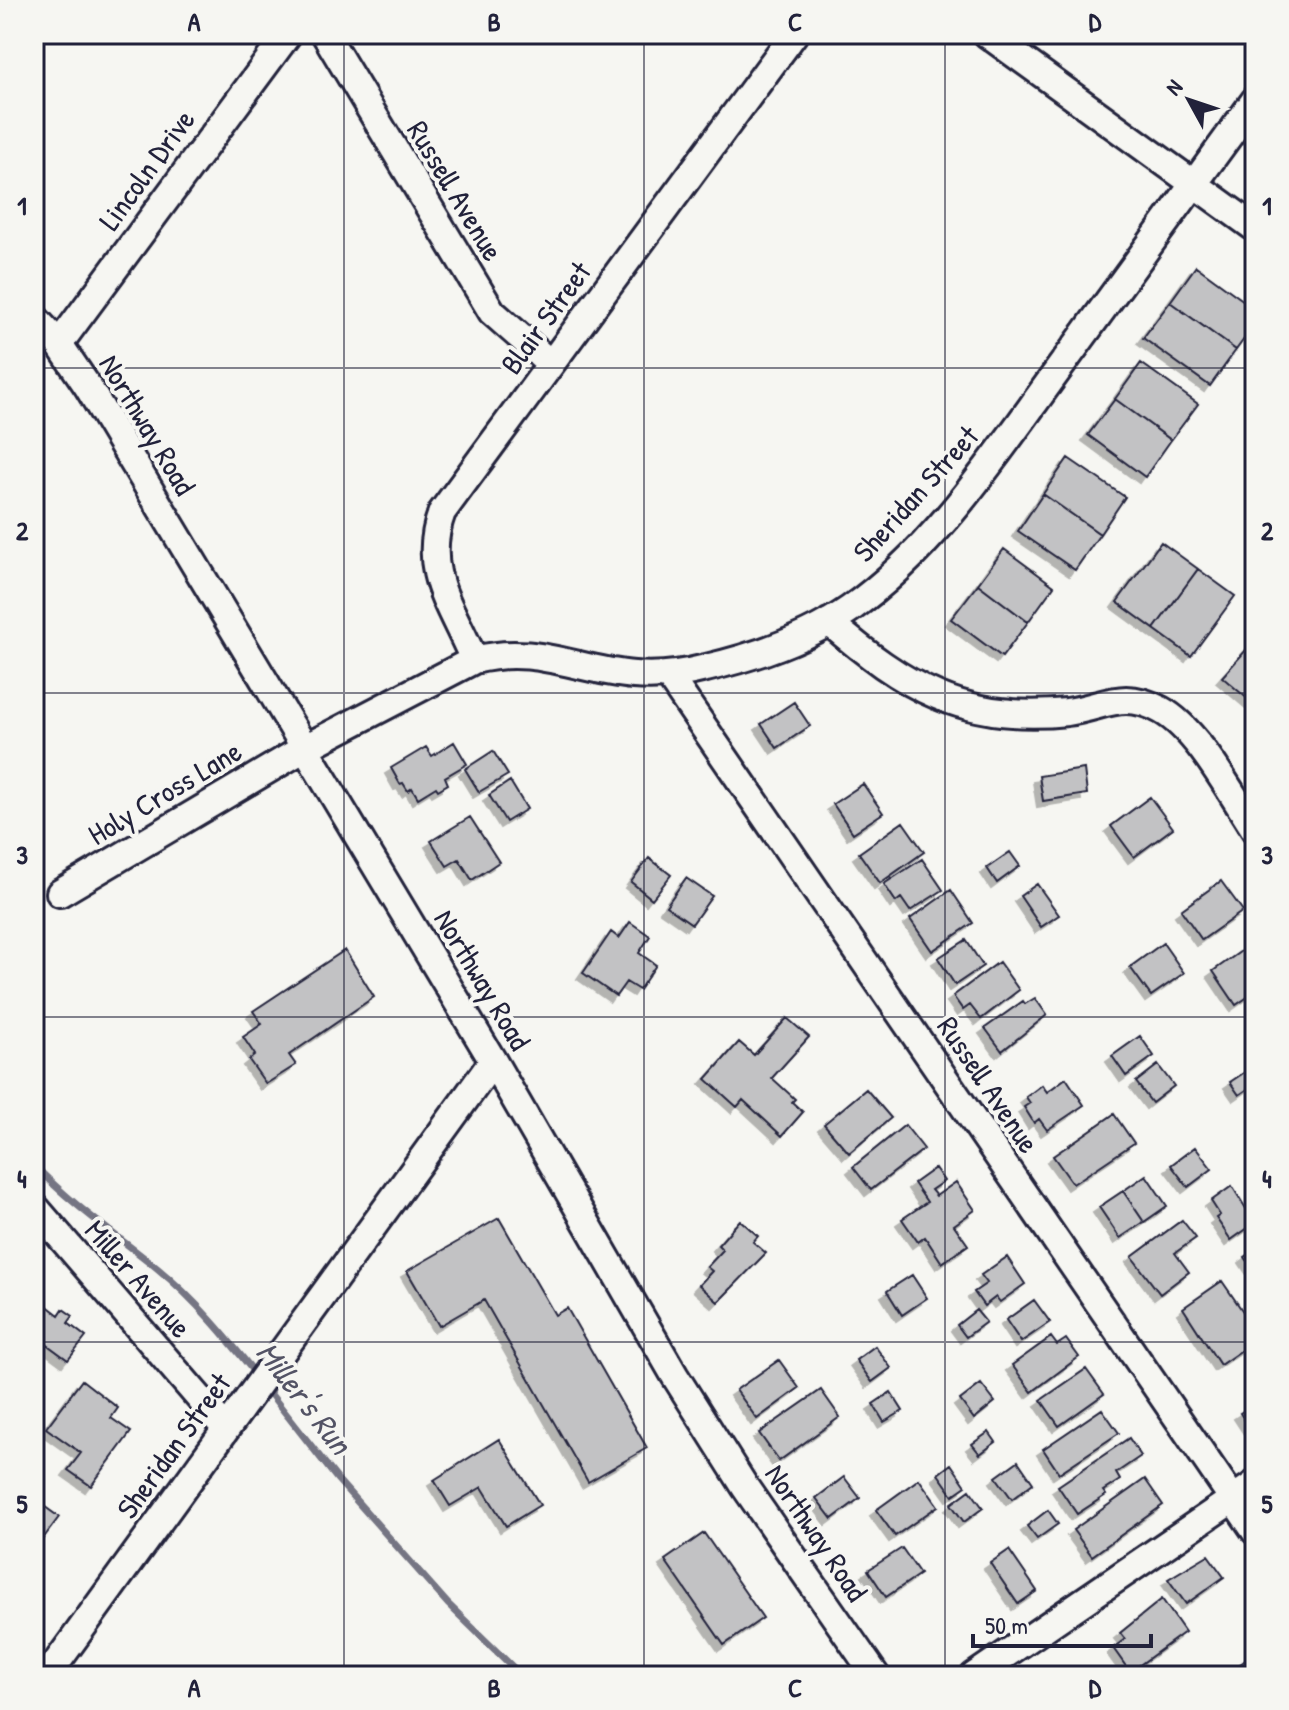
<svg xmlns="http://www.w3.org/2000/svg" width="1289" height="1710" viewBox="0 0 1289 1710" font-family="'Patrick Hand',sans-serif">
<style>
.lines{fill:none;stroke-linecap:round;stroke-linejoin:round}
.stream{stroke:#757583;stroke-width:7}
.building{fill:#c2c2c4;stroke:#22223b;stroke-width:2;filter:url(#shadow)}
.minor-casing{stroke:#22223b;stroke-width:32}
.minor{stroke:#f6f6f2;stroke-width:26}
.grid{fill:none;stroke:#22223b;stroke-width:2;stroke-opacity:0.55}
.labels{text-anchor:middle;stroke-width:8;stroke-linejoin:round;paint-order:stroke}
.street-label{font-size:30px;fill:#22223b;stroke:#f6f6f2}
.water-label{font-size:32px;font-style:italic;fill:#535365;stroke:#f6f6f2}
.neatline{fill:none;stroke:#22223b;stroke-width:3}
.grid-label{font-size:26px;text-anchor:middle;font-weight:bold;fill:#22223b}
</style>
<defs>
<filter id="shadow"><feDropShadow dx="-6" dy="6" stdDeviation="0" flood-color="#0004"/></filter>
</defs>
<rect width="100%" height="100%" fill="#f6f6f2"/>
<filter id="ink" filterUnits="userSpaceOnUse"><feTurbulence type="fractalNoise" baseFrequency=".0125" numOctaves="2"/><feDisplacementMap in="SourceGraphic" scale="16" xChannelSelector="R" yChannelSelector="G"/><feConvolveMatrix kernelMatrix="1 2 1 2 8 2 1 2 1" color-interpolation-filters="sRGB"/></filter>
<g filter="url(#ink)">
<g class="lines">
<path class="stream" d="M 34,1165 C 72,1205 115,1234 157,1268 C 195,1299 228,1339 258,1377
M 265,1387 L 338,1480 L 448,1604 L 522,1676"/>
</g>
<path class="building" d="M 1196,266 L 1255,309 L 1255,324 L 1236,350 L 1170,302 Z
M 1170,302 L 1236,350 L 1210,386 L 1143,338 Z
M 1141,363 L 1198,404 L 1171,440 L 1115,399 Z
M 1115,399 L 1171,440 L 1145,477 L 1088,435 Z
M 1068,458 L 1125,497 L 1100,534 L 1043,494 Z
M 1043,494 L 1100,534 L 1075,570 L 1018,531 Z
M 1161,542 L 1198,569 L 1154,629 L 1117,602 Z
M 1004,549 L 1054,586 L 1028,622 L 978,584 Z
M 1198,569 L 1235,596 L 1191,656 L 1154,629 Z
M 978,584 L 1028,622 L 1002,657 L 951,619 Z
M 1255,640 L 1255,705 L 1222,677 Z
M 794,702 L 810,726 L 777,748 L 761,724 Z
M 454,742 L 467,764 L 445,777 L 448,784 L 438,790 L 436,787 L 418,798 L 412,788 L 408,791 L 403,783 L 400,784 L 391,768 L 426,747 L 432,756 Z
M 493,751 L 508,775 L 479,792 L 465,769 Z
M 1084,769 L 1087,794 L 1043,801 L 1039,776 Z
M 510,781 L 527,809 L 506,822 L 489,795 Z
M 863,784 L 883,813 L 853,833 L 833,804 Z
M 1150,797 L 1173,828 L 1134,857 L 1111,826 Z
M 470,817 L 499,862 L 472,880 L 459,859 L 447,866 L 431,841 Z
M 903,822 L 924,852 L 880,883 L 859,853 Z
M 1010,852 L 1020,866 L 997,883 L 987,868 Z
M 649,858 L 671,875 L 652,899 L 631,882 Z
M 922,859 L 943,890 L 910,911 L 901,898 L 896,902 L 884,884 Z
M 686,878 L 712,896 L 692,924 L 666,906 Z
M 1221,881 L 1243,911 L 1202,940 L 1181,910 Z
M 1037,884 L 1059,915 L 1041,927 L 1020,896 Z
M 951,890 L 973,923 L 932,951 L 910,919 Z
M 630,922 L 650,936 L 639,953 L 656,965 L 639,990 L 626,982 L 616,996 L 583,973 L 611,932 L 619,938 Z
M 966,940 L 983,966 L 955,985 L 938,958 Z
M 1254,942 L 1255,992 L 1236,1005 L 1213,971 Z
M 1163,943 L 1184,973 L 1151,996 L 1130,967 Z
M 345,950 L 374,997 L 289,1055 L 296,1065 L 266,1084 L 249,1060 L 255,1055 L 243,1037 L 262,1024 L 253,1011 Z
M 999,962 L 1019,990 L 981,1019 L 970,1005 L 963,1010 L 953,996 Z
M 1035,998 L 1047,1015 L 1002,1051 L 985,1028 L 1023,1001 L 1025,1004 Z
M 787,1018 L 809,1037 L 772,1078 L 795,1099 L 792,1102 L 803,1112 L 782,1136 L 743,1100 L 737,1107 L 706,1079 L 739,1042 L 754,1055 Z
M 1140,1036 L 1154,1056 L 1126,1076 L 1112,1056 Z
M 1158,1065 L 1174,1086 L 1152,1103 L 1136,1082 Z
M 1248,1070 L 1255,1084 L 1239,1095 L 1230,1082 Z
M 1066,1078 L 1084,1105 L 1047,1130 L 1039,1119 L 1034,1123 L 1024,1107 L 1030,1103 L 1026,1097 L 1042,1085 L 1047,1092 Z
M 866,1089 L 891,1118 L 849,1153 L 824,1124 Z
M 1114,1114 L 1134,1143 L 1073,1184 L 1053,1156 Z
M 905,1125 L 924,1149 L 871,1190 L 853,1167 Z
M 1195,1147 L 1212,1169 L 1188,1187 L 1171,1165 Z
M 935,1168 L 944,1181 L 931,1190 L 936,1196 L 956,1182 L 975,1210 L 954,1225 L 968,1245 L 942,1263 L 925,1237 L 918,1242 L 902,1219 L 927,1202 L 914,1183 Z
M 1146,1175 L 1167,1206 L 1144,1222 L 1123,1191 Z
M 1232,1186 L 1255,1223 L 1231,1240 L 1216,1218 L 1220,1215 L 1211,1201 Z
M 1123,1191 L 1144,1222 L 1120,1238 L 1099,1207 Z
M 499,1218 L 555,1315 L 567,1308 L 647,1448 L 588,1482 L 484,1300 L 439,1326 L 407,1271 Z
M 740,1220 L 758,1236 L 753,1242 L 766,1253 L 718,1302 L 699,1285 L 712,1271 L 707,1267 L 723,1250 L 718,1245 Z
M 1182,1220 L 1196,1238 L 1175,1253 L 1189,1272 L 1160,1294 L 1132,1257 Z
M 1255,1250 L 1255,1272 L 1245,1257 Z
M 1007,1257 L 1025,1284 L 1000,1302 L 996,1297 L 984,1306 L 974,1292 L 987,1283 L 981,1275 Z
M 912,1275 L 927,1298 L 902,1315 L 887,1291 Z
M 1222,1281 L 1255,1329 L 1255,1341 L 1220,1365 L 1183,1308 Z
M 1034,1300 L 1050,1322 L 1021,1342 L 1006,1320 Z
M 46,1305 L 59,1315 L 63,1309 L 73,1316 L 68,1323 L 86,1337 L 68,1360 L 34,1335 L 34,1321 Z
M 976,1310 L 986,1322 L 966,1337 L 957,1325 Z
M 1051,1337 L 1057,1345 L 1066,1339 L 1079,1357 L 1032,1392 L 1012,1365 Z
M 875,1346 L 891,1368 L 872,1382 L 856,1360 Z
M 779,1360 L 799,1388 L 757,1419 L 736,1390 Z
M 1086,1369 L 1104,1394 L 1059,1426 L 1041,1400 Z
M 82,1380 L 118,1408 L 111,1418 L 131,1432 L 91,1486 L 68,1470 L 81,1453 L 46,1428 Z
M 981,1384 L 995,1402 L 974,1419 L 960,1400 Z
M 821,1390 L 840,1417 L 779,1461 L 759,1433 Z
M 891,1392 L 903,1411 L 884,1422 L 873,1404 Z
M 1255,1403 L 1255,1436 L 1240,1413 Z
M 1102,1409 L 1119,1433 L 1059,1473 L 1043,1449 Z
M 989,1432 L 996,1442 L 980,1454 L 972,1444 Z
M 1129,1438 L 1141,1456 L 1116,1473 L 1120,1480 L 1103,1491 L 1106,1495 L 1077,1514 L 1058,1486 Z
M 499,1439 L 540,1505 L 506,1526 L 482,1487 L 450,1506 L 434,1480 Z
M 1018,1461 L 1033,1483 L 1012,1499 L 996,1477 Z
M 951,1464 L 966,1486 L 953,1495 L 938,1474 Z
M 844,1477 L 860,1498 L 832,1519 L 816,1498 Z
M 919,1479 L 938,1506 L 895,1536 L 876,1510 Z
M 1145,1479 L 1163,1505 L 1092,1556 L 1073,1530 Z
M 970,1490 L 983,1508 L 964,1522 L 951,1504 Z
M 34,1499 L 59,1517 L 34,1551 Z
M 1048,1510 L 1058,1524 L 1037,1539 L 1027,1526 Z
M 704,1533 L 763,1618 L 724,1645 L 665,1560 Z
M 902,1548 L 920,1574 L 886,1597 L 868,1570 Z
M 1009,1550 L 1037,1591 L 1018,1604 L 990,1563 Z
M 1208,1555 L 1224,1577 L 1186,1604 L 1168,1579 Z
M 1162,1599 L 1185,1632 L 1130,1672 L 1113,1648 L 1125,1639 L 1120,1633 Z
M 1255,1653 L 1255,1676 L 1224,1676 Z"/>
<g class="lines">
<defs>
<path id="minor" d="M 325,34 L 492,312 L 551,364
M 987,34 L 1255,228
M 34,317 L 59,344 L 88,387 L 493,1061 L 675,1376 L 745,1487 L 876,1676
M 59,344 L 288,34
M 829,622 C 904,687 964,723 1067,712 C 1105,707 1122,689 1161,710 C 1198,730 1231,794 1255,830
M 474,660 C 452,607 420,571 442,512 L 794,34
M 668,675 L 1255,1531
M 60,893 L 303,749 L 474,660 C 535,644 575,670 634,675 C 658,677 683,674 706,668 C 757,656 807,639 850,609 C 935,549 996,455 1056,373 C 1122,282 1188,191 1255,100
M 34,1206 L 226,1429
M 47,1676 L 493,1061
M 974,1676 L 1255,1484"/>
</defs>
<use href="#minor" class="minor-casing"/>
<use href="#minor" class="minor"/>
</g>
</g>
<path class="grid" d="M 344,34 L 344,1676M 644,34 L 644,1676M 945,34 L 945,1676M 34,368 L 1255,368M 34,693 L 1255,693M 34,1017 L 1255,1017M 34,1342 L 1255,1342"/>
<g class="labels">
<g class="street-label">
<text transform="translate(147 170) rotate(-54)" y="10">Lincoln Drive</text>
<text transform="translate(455 191) rotate(59)" y="10">Russell Avenue</text>
<text transform="translate(546 318) rotate(-54)" y="10">Blair Street</text>
<text transform="translate(147 425) rotate(59)" y="10">Northway Road</text>
<text transform="translate(916 494) rotate(-48)" y="10">Sheridan Street</text>
<text transform="translate(165 793) rotate(-31)" y="10">Holy Cross Lane</text>
<text transform="translate(482 980) rotate(59)" y="10">Northway Road</text>
<text transform="translate(988 1085) rotate(56)" y="10">Russell Avenue</text>
<text transform="translate(138 1279) rotate(49)" y="10">Miller Avenue</text>
<text transform="translate(174 1446) rotate(-54)" y="10">Sheridan Street</text>
<text transform="translate(816 1533) rotate(56)" y="10">Northway Road</text>
</g>
<g class="water-label">
<text transform="translate(304 1398) rotate(52)" y="11">Miller's Run</text>
</g>
</g>
<rect width="1289" height="1710" fill="none" stroke="#f6f6f2" stroke-width="88"/>
<g transform="translate(1189 100) rotate(310)" stroke="#f6f6f2" stroke-width="6" paint-order="stroke">
<path d="M0-6L14 30L0 20L-14 30Z" fill="#22223b"/>
<text y="-12" font-size="22" font-weight="bold" text-anchor="middle" fill="#22223b">N</text>
</g>
<path d="M973 1634v12h178v-12" fill="none" stroke="#22223b" stroke-width="4"/>
<text x="985" y="1634" font-size="24" fill="#22223b" stroke="#f6f6f2" stroke-width="6" paint-order="stroke">50 m</text>
<rect x="44" y="44" width="1201" height="1622" class="neatline"/>
<g class="grid-label">
<text x="194" y="31">A</text>
<text x="494" y="31">B</text>
<text x="795" y="31">C</text>
<text x="1095" y="31">D</text>
<text x="22" y="215">1</text>
<text x="1267" y="215">1</text>
<text x="22" y="540">2</text>
<text x="1267" y="540">2</text>
<text x="22" y="864">3</text>
<text x="1267" y="864">3</text>
<text x="22" y="1188">4</text>
<text x="1267" y="1188">4</text>
<text x="22" y="1513">5</text>
<text x="1267" y="1513">5</text>
<text x="194" y="1697">A</text>
<text x="494" y="1697">B</text>
<text x="795" y="1697">C</text>
<text x="1095" y="1697">D</text>
</g>
</svg>
